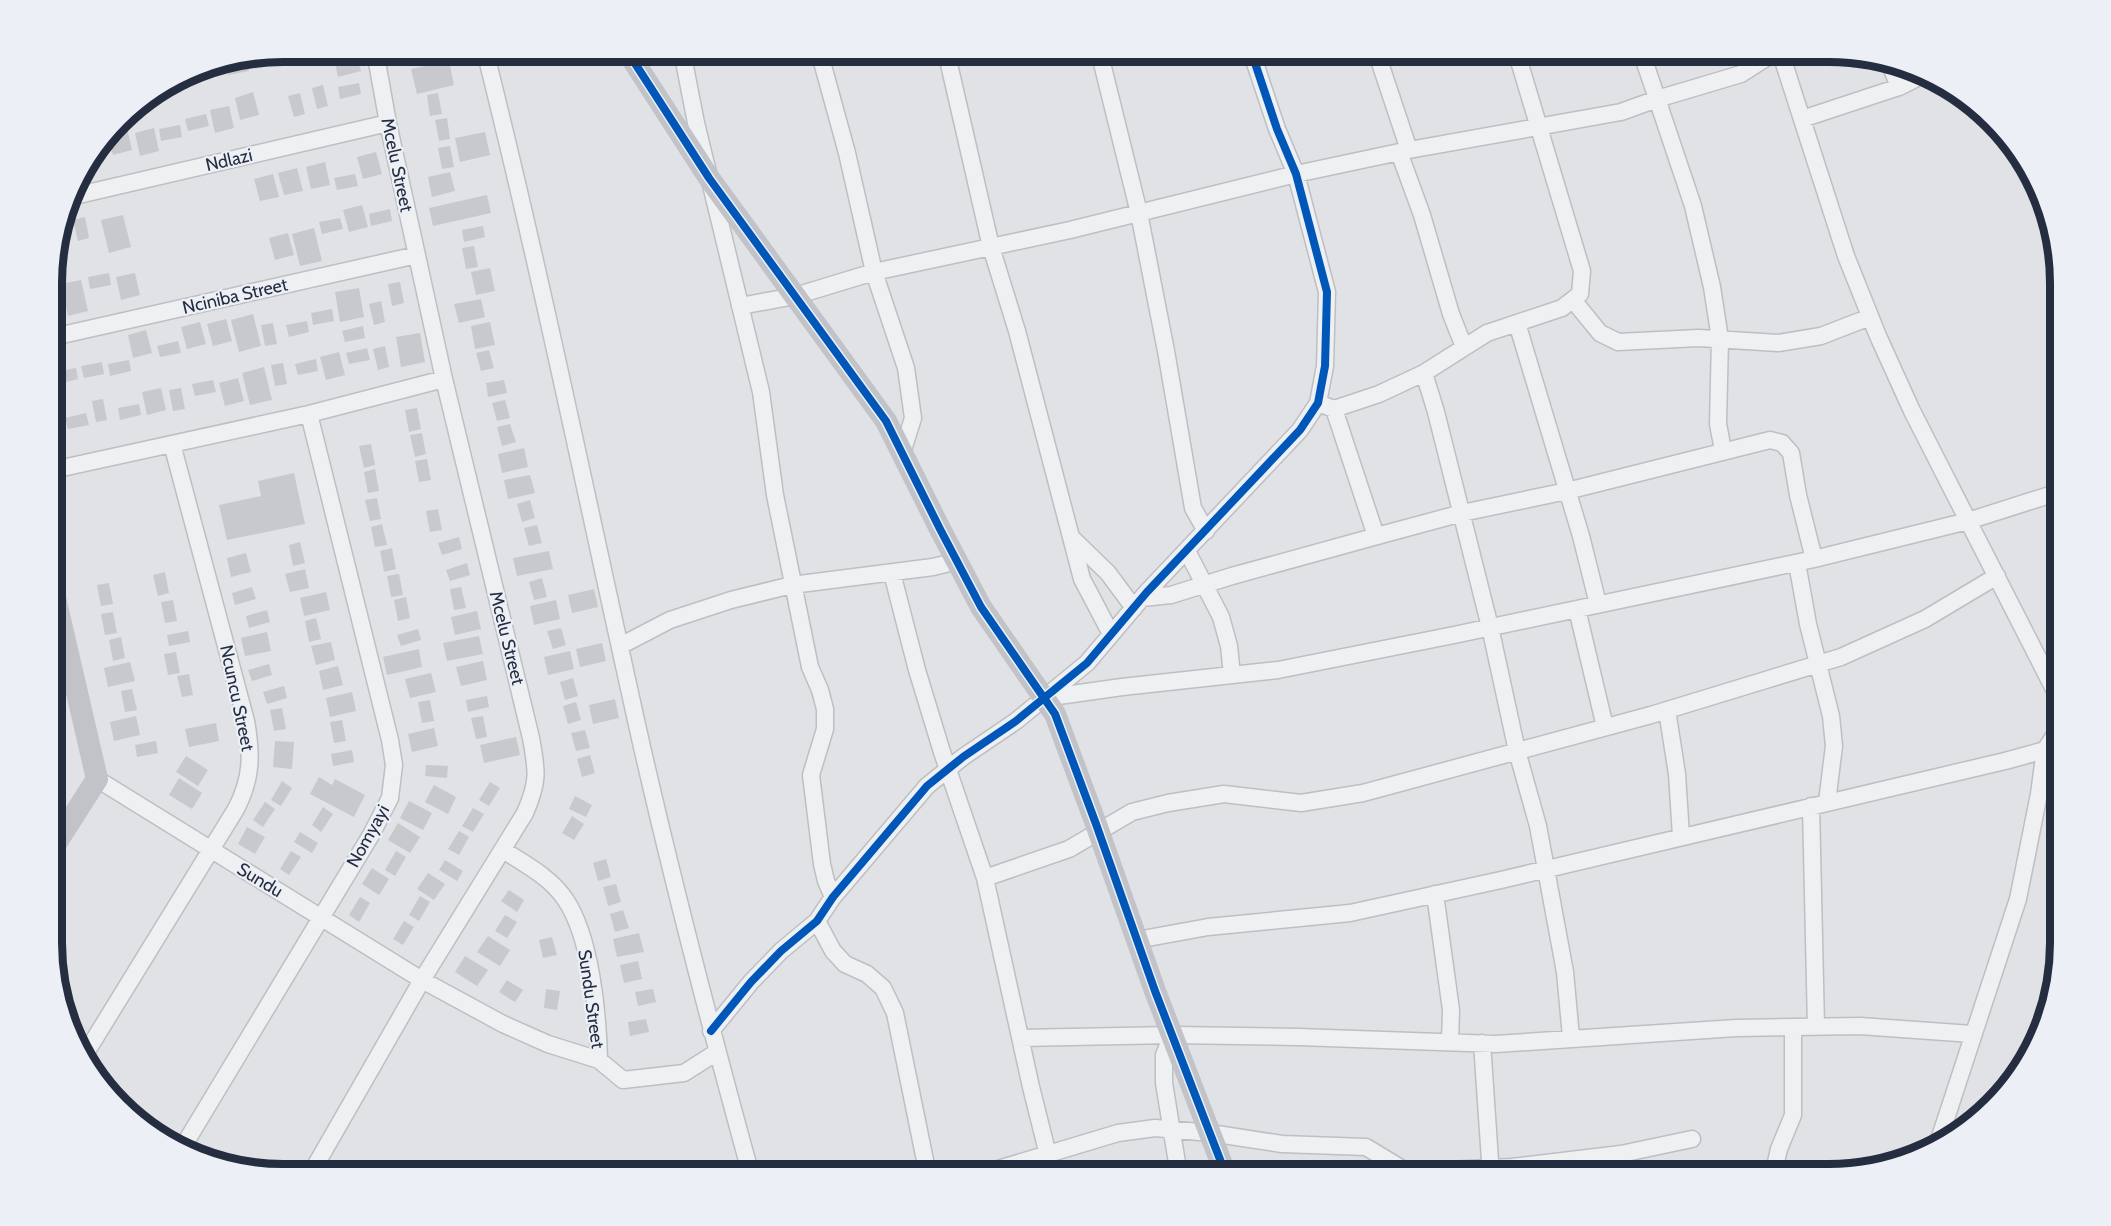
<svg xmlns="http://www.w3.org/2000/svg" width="2111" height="1226" viewBox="0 0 2111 1226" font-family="Cabin,sans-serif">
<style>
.building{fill:#c7c9cd}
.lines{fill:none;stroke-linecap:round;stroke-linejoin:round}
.street-casing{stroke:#bdbfc3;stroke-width:19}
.street{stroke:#eff0f2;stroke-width:16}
.secondary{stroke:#c1c3c9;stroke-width:22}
.cycleway-casing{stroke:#ecf0f6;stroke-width:11}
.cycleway{stroke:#0057b8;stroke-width:8}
.labels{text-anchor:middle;stroke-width:4.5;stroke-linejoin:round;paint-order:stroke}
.street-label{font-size:18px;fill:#252d40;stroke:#ecf0f6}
.rim{fill:none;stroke:#252d40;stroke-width:8}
</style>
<rect width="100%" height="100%" fill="#e0e2e5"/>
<path class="building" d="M 298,51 L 301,60 L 282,66 L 278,52 Z
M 304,51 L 324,51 L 325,58 L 307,63 Z
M 412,51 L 432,51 L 434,61 L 416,66 Z
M 356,52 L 361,71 L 338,77 L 334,58 Z
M 271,53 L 273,64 L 255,69 L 251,57 Z
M 247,59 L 249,71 L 228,75 L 226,64 Z
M 449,61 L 454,85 L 417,94 L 411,69 Z
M 219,64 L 221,74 L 200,78 L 198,68 Z
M 192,70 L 193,80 L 182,82 L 181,77 Z
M 359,83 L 361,94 L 340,99 L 338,87 Z
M 170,84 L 171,93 L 147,98 Z
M 323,85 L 328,106 L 317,109 L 312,88 Z
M 253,92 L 259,115 L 240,120 L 235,98 Z
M 300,93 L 305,114 L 294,117 L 288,96 Z
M 438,93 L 442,114 L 430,116 L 427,95 Z
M 229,106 L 234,128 L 215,133 L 210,110 Z
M 206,114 L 209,126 L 188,131 L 185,119 Z
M 447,118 L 450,139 L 439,141 L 435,120 Z
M 180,125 L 182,137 L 161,141 L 159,129 Z
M 127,128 L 132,150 L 113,155 L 108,136 L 112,132 Z
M 154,128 L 159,151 L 140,156 L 135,133 Z
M 485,132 L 490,155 L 460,162 L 455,138 Z
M 450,146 L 454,167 L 442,169 L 438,148 Z
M 376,152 L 382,174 L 363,179 L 357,157 Z
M 325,162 L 330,185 L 311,189 L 306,167 Z
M 297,168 L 303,191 L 284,195 L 278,173 Z
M 450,172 L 455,191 L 432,197 L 428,177 Z
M 273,174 L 279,197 L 260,201 L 254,179 Z
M 355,174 L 358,186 L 337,190 L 334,178 Z
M 487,195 L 491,213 L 433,226 L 429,208 Z
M 362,205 L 368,227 L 349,232 L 343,210 Z
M 390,209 L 392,221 L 371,226 L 369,214 Z
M 123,215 L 131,247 L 109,253 L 101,220 Z
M 85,217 L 89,238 L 78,241 L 73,220 Z
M 340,218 L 343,229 L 322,234 L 319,222 Z
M 483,226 L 485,237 L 464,242 L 462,230 Z
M 314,228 L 322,261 L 300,266 L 292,234 Z
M 288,233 L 294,255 L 275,260 L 269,238 Z
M 64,234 L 68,255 L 57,258 L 55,247 L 58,235 Z
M 474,246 L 478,267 L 466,269 L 462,248 Z
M 490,268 L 495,291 L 476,295 L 471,272 Z
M 109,273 L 111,285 L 90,289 L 88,277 Z
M 135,273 L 140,295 L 121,300 L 116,277 Z
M 81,280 L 88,311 L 68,316 L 61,284 Z
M 400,282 L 404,303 L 392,306 L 388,284 Z
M 359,288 L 364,317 L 340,322 L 335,292 Z
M 481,299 L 485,317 L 459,323 L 454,304 Z
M 381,301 L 385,322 L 374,325 L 369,304 Z
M 332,309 L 334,321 L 313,325 L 311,313 Z
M 253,314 L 261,346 L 239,352 L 231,320 Z
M 226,319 L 232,341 L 213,346 L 207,324 Z
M 307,321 L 309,332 L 289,337 L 286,325 Z
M 200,322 L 206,344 L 187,349 L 181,327 Z
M 490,322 L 495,345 L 475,349 L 471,326 Z
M 273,323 L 277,344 L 265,346 L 261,325 Z
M 363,326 L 365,338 L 345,342 L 342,331 Z
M 146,330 L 152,353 L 133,358 L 128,335 Z
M 420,333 L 425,362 L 401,367 L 396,337 Z
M 178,341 L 181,353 L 160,357 L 157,346 Z
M 385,346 L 389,367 L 378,370 L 373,349 Z
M 367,348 L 370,360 L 349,364 L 346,353 Z
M 489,350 L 494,368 L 481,371 L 476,353 Z
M 339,352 L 345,375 L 326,380 L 320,357 Z
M 316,359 L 318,371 L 298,375 L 295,364 Z
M 129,360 L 131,371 L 110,376 L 108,364 Z
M 102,362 L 104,374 L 84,378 L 81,366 Z
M 283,363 L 287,384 L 275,386 L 271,365 Z
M 264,367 L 272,400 L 250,405 L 242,373 Z
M 76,368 L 78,379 L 58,384 L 55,372 Z
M 238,378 L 244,401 L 225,406 L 219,383 Z
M 213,380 L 216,392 L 195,396 L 192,384 Z
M 504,380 L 507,393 L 488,397 L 486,383 Z
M 161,388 L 166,410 L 147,415 L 142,392 Z
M 181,388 L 185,409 L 173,411 L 169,390 Z
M 103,399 L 107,420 L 96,422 L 92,401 Z
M 505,400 L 510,418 L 497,421 L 492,403 Z
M 139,404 L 141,415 L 120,420 L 118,408 Z
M 417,408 L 421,429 L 409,432 L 405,410 Z
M 86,413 L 89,425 L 68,429 L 65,418 Z
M 510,424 L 516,442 L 502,446 L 497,427 Z
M 422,433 L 426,454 L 415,457 L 410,435 Z
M 371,444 L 375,465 L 364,468 L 359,446 Z
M 524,448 L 528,467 L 502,473 L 498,454 Z
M 427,459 L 431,480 L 419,482 L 415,461 Z
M 375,469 L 379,491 L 368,493 L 364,472 Z
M 294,473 L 305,524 L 227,540 L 219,505 L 261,496 L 258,481 Z
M 530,475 L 535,493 L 508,499 L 504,480 Z
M 377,498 L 381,519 L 370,521 L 365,500 Z
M 530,500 L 535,518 L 522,522 L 517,504 Z
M 438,509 L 442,530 L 430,532 L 426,511 Z
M 382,524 L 387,545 L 375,547 L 371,527 Z
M 537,525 L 542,543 L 529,546 L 524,528 Z
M 459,537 L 462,549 L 442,555 L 438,543 Z
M 300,542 L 305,563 L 293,566 L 289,545 Z
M 392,548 L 396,569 L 384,572 L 380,551 Z
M 549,551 L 553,569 L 517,576 L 513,558 Z
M 246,553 L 251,572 L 231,577 L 227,558 Z
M 467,563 L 470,575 L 450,581 L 446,570 Z
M 305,569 L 309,588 L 290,592 L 285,574 Z
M 165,572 L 169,593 L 158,596 L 153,575 Z
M 399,574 L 403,595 L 391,597 L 387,576 Z
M 542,578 L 547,597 L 534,600 L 529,582 Z
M 109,583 L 113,604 L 101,606 L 97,585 Z
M 252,587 L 256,599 L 235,605 L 232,593 Z
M 461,587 L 466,608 L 454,610 L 450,589 Z
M 594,589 L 598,607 L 572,613 L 568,595 Z
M 326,592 L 330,610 L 304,616 L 300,598 Z
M 406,597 L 410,618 L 398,621 L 394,600 Z
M 173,600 L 177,621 L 165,623 L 161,602 Z
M 556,600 L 560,619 L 534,625 L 530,606 Z
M 267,610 L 270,622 L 249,628 L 246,616 Z
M 477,611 L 481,629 L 455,635 L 451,617 Z
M 113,612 L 117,633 L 105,635 L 101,614 Z
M 316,618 L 321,639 L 309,642 L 305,621 Z
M 561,628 L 566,645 L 553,649 L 547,631 Z
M 418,629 L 421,640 L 401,646 L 397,635 Z
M 188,631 L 190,642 L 169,646 L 167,635 Z
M 267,632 L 271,651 L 245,656 L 241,638 Z
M 479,636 L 483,654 L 447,661 L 443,643 Z
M 121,637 L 125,658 L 113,661 L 109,640 Z
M 331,642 L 335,660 L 316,665 L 311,646 Z
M 602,643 L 606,661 L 580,667 L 576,649 Z
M 419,649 L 422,667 L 387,675 L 383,657 Z
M 570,651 L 574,669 L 548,675 L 544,657 Z
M 176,652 L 180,673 L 168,675 L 164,654 Z
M 483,661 L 487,680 L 461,686 L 456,667 Z
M 130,662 L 135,681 L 108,687 L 104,668 Z
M 269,664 L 272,675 L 252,681 L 248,670 Z
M 338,666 L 343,685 L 323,690 L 319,671 Z
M 431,673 L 436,692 L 410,698 L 405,679 Z
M 189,674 L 193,695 L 182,697 L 177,676 Z
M 573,678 L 578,696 L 565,700 L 560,682 Z
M 284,686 L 287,698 L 267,704 L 263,692 Z
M 132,689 L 137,710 L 125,712 L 121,691 Z
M 352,692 L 356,711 L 330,717 L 326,698 Z
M 487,696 L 489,707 L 468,712 L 466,700 Z
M 615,699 L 619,718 L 593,724 L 589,705 Z
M 430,700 L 434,721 L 422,723 L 418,702 Z
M 576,702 L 581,720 L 568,724 L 563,706 Z
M 282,708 L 286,729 L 274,731 L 270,710 Z
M 136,716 L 140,735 L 114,741 L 110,722 Z
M 483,716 L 487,737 L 476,739 L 471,718 Z
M 342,720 L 346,741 L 334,743 L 330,722 Z
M 216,723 L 219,741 L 189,747 L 185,729 Z
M 434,728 L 438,746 L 412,752 L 408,734 Z
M 585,730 L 590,748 L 576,751 L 571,733 Z
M 516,737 L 520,755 L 484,763 L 480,745 Z
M 156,741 L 158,753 L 137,757 L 135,745 Z
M 275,741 L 294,742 L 292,769 L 273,767 Z
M 352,750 L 354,762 L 333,766 L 331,754 Z
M 590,755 L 595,773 L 582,777 L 577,759 Z
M 186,756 L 208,770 L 198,786 L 176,772 Z
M 426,765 L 448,766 L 447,778 L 425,776 Z
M 319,777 L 332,785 L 335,779 L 365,795 L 354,817 L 310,794 Z
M 179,778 L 202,793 L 192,809 L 169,795 Z
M 282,781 L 292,788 L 281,806 L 271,800 Z
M 490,782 L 500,788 L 489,806 L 479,800 Z
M 434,785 L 456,797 L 448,814 L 425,802 Z
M 575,796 L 592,805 L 586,817 L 569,809 Z
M 409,801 L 432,813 L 423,830 L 400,818 Z
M 265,802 L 275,809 L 263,827 L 253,820 Z
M 323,807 L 333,814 L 321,832 L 312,825 Z
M 473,808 L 484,814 L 473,832 L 462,826 Z
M 572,816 L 584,824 L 574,840 L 562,833 Z
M 398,823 L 420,837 L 410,853 L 388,840 Z
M 247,827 L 265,837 L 255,854 L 238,844 Z
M 459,831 L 469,837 L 459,855 L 448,849 Z
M 300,832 L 318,843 L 312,853 L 294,842 Z
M 291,851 L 301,857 L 289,875 L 280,869 Z
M 396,851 L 406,857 L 395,876 L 385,870 Z
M 606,859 L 611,877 L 598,881 L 593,863 Z
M 445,860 L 463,871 L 457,881 L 439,870 Z
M 372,868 L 389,879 L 379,895 L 362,884 Z
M 428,873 L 445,884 L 434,900 L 417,889 Z
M 616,884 L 621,902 L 608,906 L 603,887 Z
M 509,890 L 524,900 L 517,912 L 501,901 Z
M 420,896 L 430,902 L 419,921 L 409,915 Z
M 360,897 L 370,903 L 359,922 L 349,915 Z
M 623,910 L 629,928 L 615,932 L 610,914 Z
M 505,915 L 517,922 L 507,938 L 495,931 Z
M 404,921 L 414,927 L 403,945 L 393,939 Z
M 639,933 L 644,952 L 617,957 L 613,939 Z
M 488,936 L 510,950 L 500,966 L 477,952 Z
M 552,937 L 557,955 L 543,958 L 539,940 Z
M 465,956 L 488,970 L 477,986 L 455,972 Z
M 638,961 L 642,979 L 624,983 L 620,965 Z
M 507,980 L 523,990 L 515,1002 L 499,992 Z
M 546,989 L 560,991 L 557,1010 L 544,1008 Z
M 653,989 L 656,1002 L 638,1006 L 635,992 Z
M 646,1019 L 649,1032 L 630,1036 L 628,1022 Z"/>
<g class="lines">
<defs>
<path id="street" d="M 485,51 C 543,282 590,515 642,747 C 675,891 712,1033 751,1175
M 682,51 L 696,123 L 761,392 L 775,495 L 810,667 L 820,690 L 825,709 L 825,729 L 811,775 L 822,864 L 826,881 L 833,897
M 819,51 L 847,153 L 874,272 L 906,368 L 913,418 L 902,453
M 946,51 L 991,247 L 1017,331 L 1082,579 L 1111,634
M 1099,51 L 1139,213 L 1166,351 L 1193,508 L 1206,531
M 1376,51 L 1409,150
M 1641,51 L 1693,206 L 1712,287 L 1720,339 L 1718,424 L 1723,450
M 1780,51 L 1846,256 L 1878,336 L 1912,411 L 2057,695 L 2060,716
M 1888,59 L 1899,87
M 1802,119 L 1899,87 L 1925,74
M 1399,152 L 1422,215 L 1451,314 L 1464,347
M 70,197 L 388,123
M 1573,300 L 1600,333 L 1618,342 L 1699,338 L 1778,343 L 1821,336 L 1870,317
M 740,306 L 795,296 L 874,272 L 1070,230 L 1296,174 L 1409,150 L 1621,112 L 1657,99 L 1741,74 L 1777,51
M 1517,323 L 1581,536 L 1598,604
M 53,337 L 417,255
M 1424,373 L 1436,412 L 1490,627 L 1517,751 L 1538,826 L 1565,972 L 1571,1037
M 1318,403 L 1334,409 L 1379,394 L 1424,373 L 1487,333 L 1562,308 L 1580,294 L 1582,271 L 1516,51
M 1334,409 L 1376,536
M 53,470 L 309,414 L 444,379
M 1073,539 L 1108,573 L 1134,608
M 1187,551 L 1221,617 L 1229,646 L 1232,675
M 1797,563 L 1808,624 L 1831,716 L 1834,746 L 1827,802
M 892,573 L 917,670 L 942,752 L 985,878 L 1031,1087 L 1053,1175
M 1142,598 L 1171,595 L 1232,576 L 1388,533 L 1462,513 L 1567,491 L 1770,440 L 1782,443 L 1791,453 L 1798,495 L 1814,559
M 1577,609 L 1605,727
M 620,646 L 670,620 L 731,600 L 792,585 L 933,567 L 957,561
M 1044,698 L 1122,687 L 1278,670 L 1454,635 L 1814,559 L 1968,521 L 2059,492
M 1667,710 L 1677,774 L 1681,836
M 97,779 L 422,980 L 503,1024 L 548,1044 L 599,1060 L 623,1080 L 684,1073 L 717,1052
M 1811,806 L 1816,1027
M 503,850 C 525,864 550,877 565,899 C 591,937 598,1014 599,1060
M 985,878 L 1069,849 L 1132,812 L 1168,803 L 1224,794 L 1301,803 L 1363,793 L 1651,715 L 1841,657 L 1925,619 L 1997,576
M 1435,894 L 1451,1010 L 1450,1042
M 817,921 L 833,951 L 845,964 L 867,974 L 883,988 L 895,1013 L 928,1175
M 1137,940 L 1208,927 L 1350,913 L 1501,880 L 2005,761 L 2045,750 L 2060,727
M 711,1031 L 751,982 L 781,951 L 817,921 L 833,897 L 927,786 L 963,757 L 1016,721 L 1087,663 L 1147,592 L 1300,430 L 1318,403 L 1325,366 L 1327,292 L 1296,174 L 1277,129 L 1251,51
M 1172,1035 L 1164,1055 L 1164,1083 L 1179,1175
M 1020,1038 L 1172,1035 L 1299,1037 L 1496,1044 L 1736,1028 L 1860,1026 L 1972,1034
M 1482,1043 L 1491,1175
M 84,1056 L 236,809 C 252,778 252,755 246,721 L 172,444
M 1937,1146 L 2018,899 L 2039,794 L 2045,750
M 181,1150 L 371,835 L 390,798 L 394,765 L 390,740 L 309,414
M 310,1175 L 422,980 L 525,813 C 539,781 537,771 531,738 L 444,379 L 388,123 L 375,51
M 978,1175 L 1118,1133 L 1155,1128 L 1210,1133 L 1282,1144 L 1366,1147 L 1404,1170 L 1423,1171 L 1512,1167 L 1621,1154 L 1692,1139
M 1773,1175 L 1779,1149 L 1793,1115 L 1793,1027"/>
</defs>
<use href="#street" class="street-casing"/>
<use href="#street" class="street"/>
<path class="secondary" d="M 627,51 L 709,178 L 886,421 L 940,529 L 981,607 L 1055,714 L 1096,824 L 1155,991 L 1226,1175
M 53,589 L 97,779 L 53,848"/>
<defs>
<path id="cycleway" d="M 627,51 L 709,178 L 886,421 L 940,529 L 981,607 L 1055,714 L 1096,824 L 1155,991 L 1226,1175
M 711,1031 L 751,982 L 781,951 L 817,921 L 833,897 L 927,786 L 963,757 L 1016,721 L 1087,663 L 1147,592 L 1300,430 L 1318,403 L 1325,366 L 1327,292 L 1296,174 L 1277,129 L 1251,51"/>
</defs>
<use href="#cycleway" class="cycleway-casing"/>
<use href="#cycleway" class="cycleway"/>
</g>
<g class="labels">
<g class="street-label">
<text transform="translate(229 160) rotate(-13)" y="6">Ndlazi</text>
<text transform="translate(397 165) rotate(78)" y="6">Mcelu Street</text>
<text transform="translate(235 296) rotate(-13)" y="6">Nciniba Street</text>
<text transform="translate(507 638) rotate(76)" y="6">Mcelu Street</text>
<text transform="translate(237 698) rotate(78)" y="6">Ncuncu Street</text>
<text transform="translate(368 836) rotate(-61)" y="6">Nomyayi</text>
<text transform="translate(260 880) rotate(31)" y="6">Sundu</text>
<text transform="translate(591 999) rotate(82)" y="6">Sundu Street</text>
</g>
</g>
<path d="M0 0H2111V1226H0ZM283 62H1829A221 221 0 0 1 2050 283V943A221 221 0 0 1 1829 1164H283A221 221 0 0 1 62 943V283A221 221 0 0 1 283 62Z" fill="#ecf0f6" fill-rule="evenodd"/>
<path class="rim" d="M283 62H1829A221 221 0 0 1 2050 283V943A221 221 0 0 1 1829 1164H283A221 221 0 0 1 62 943V283A221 221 0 0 1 283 62Z"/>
</svg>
